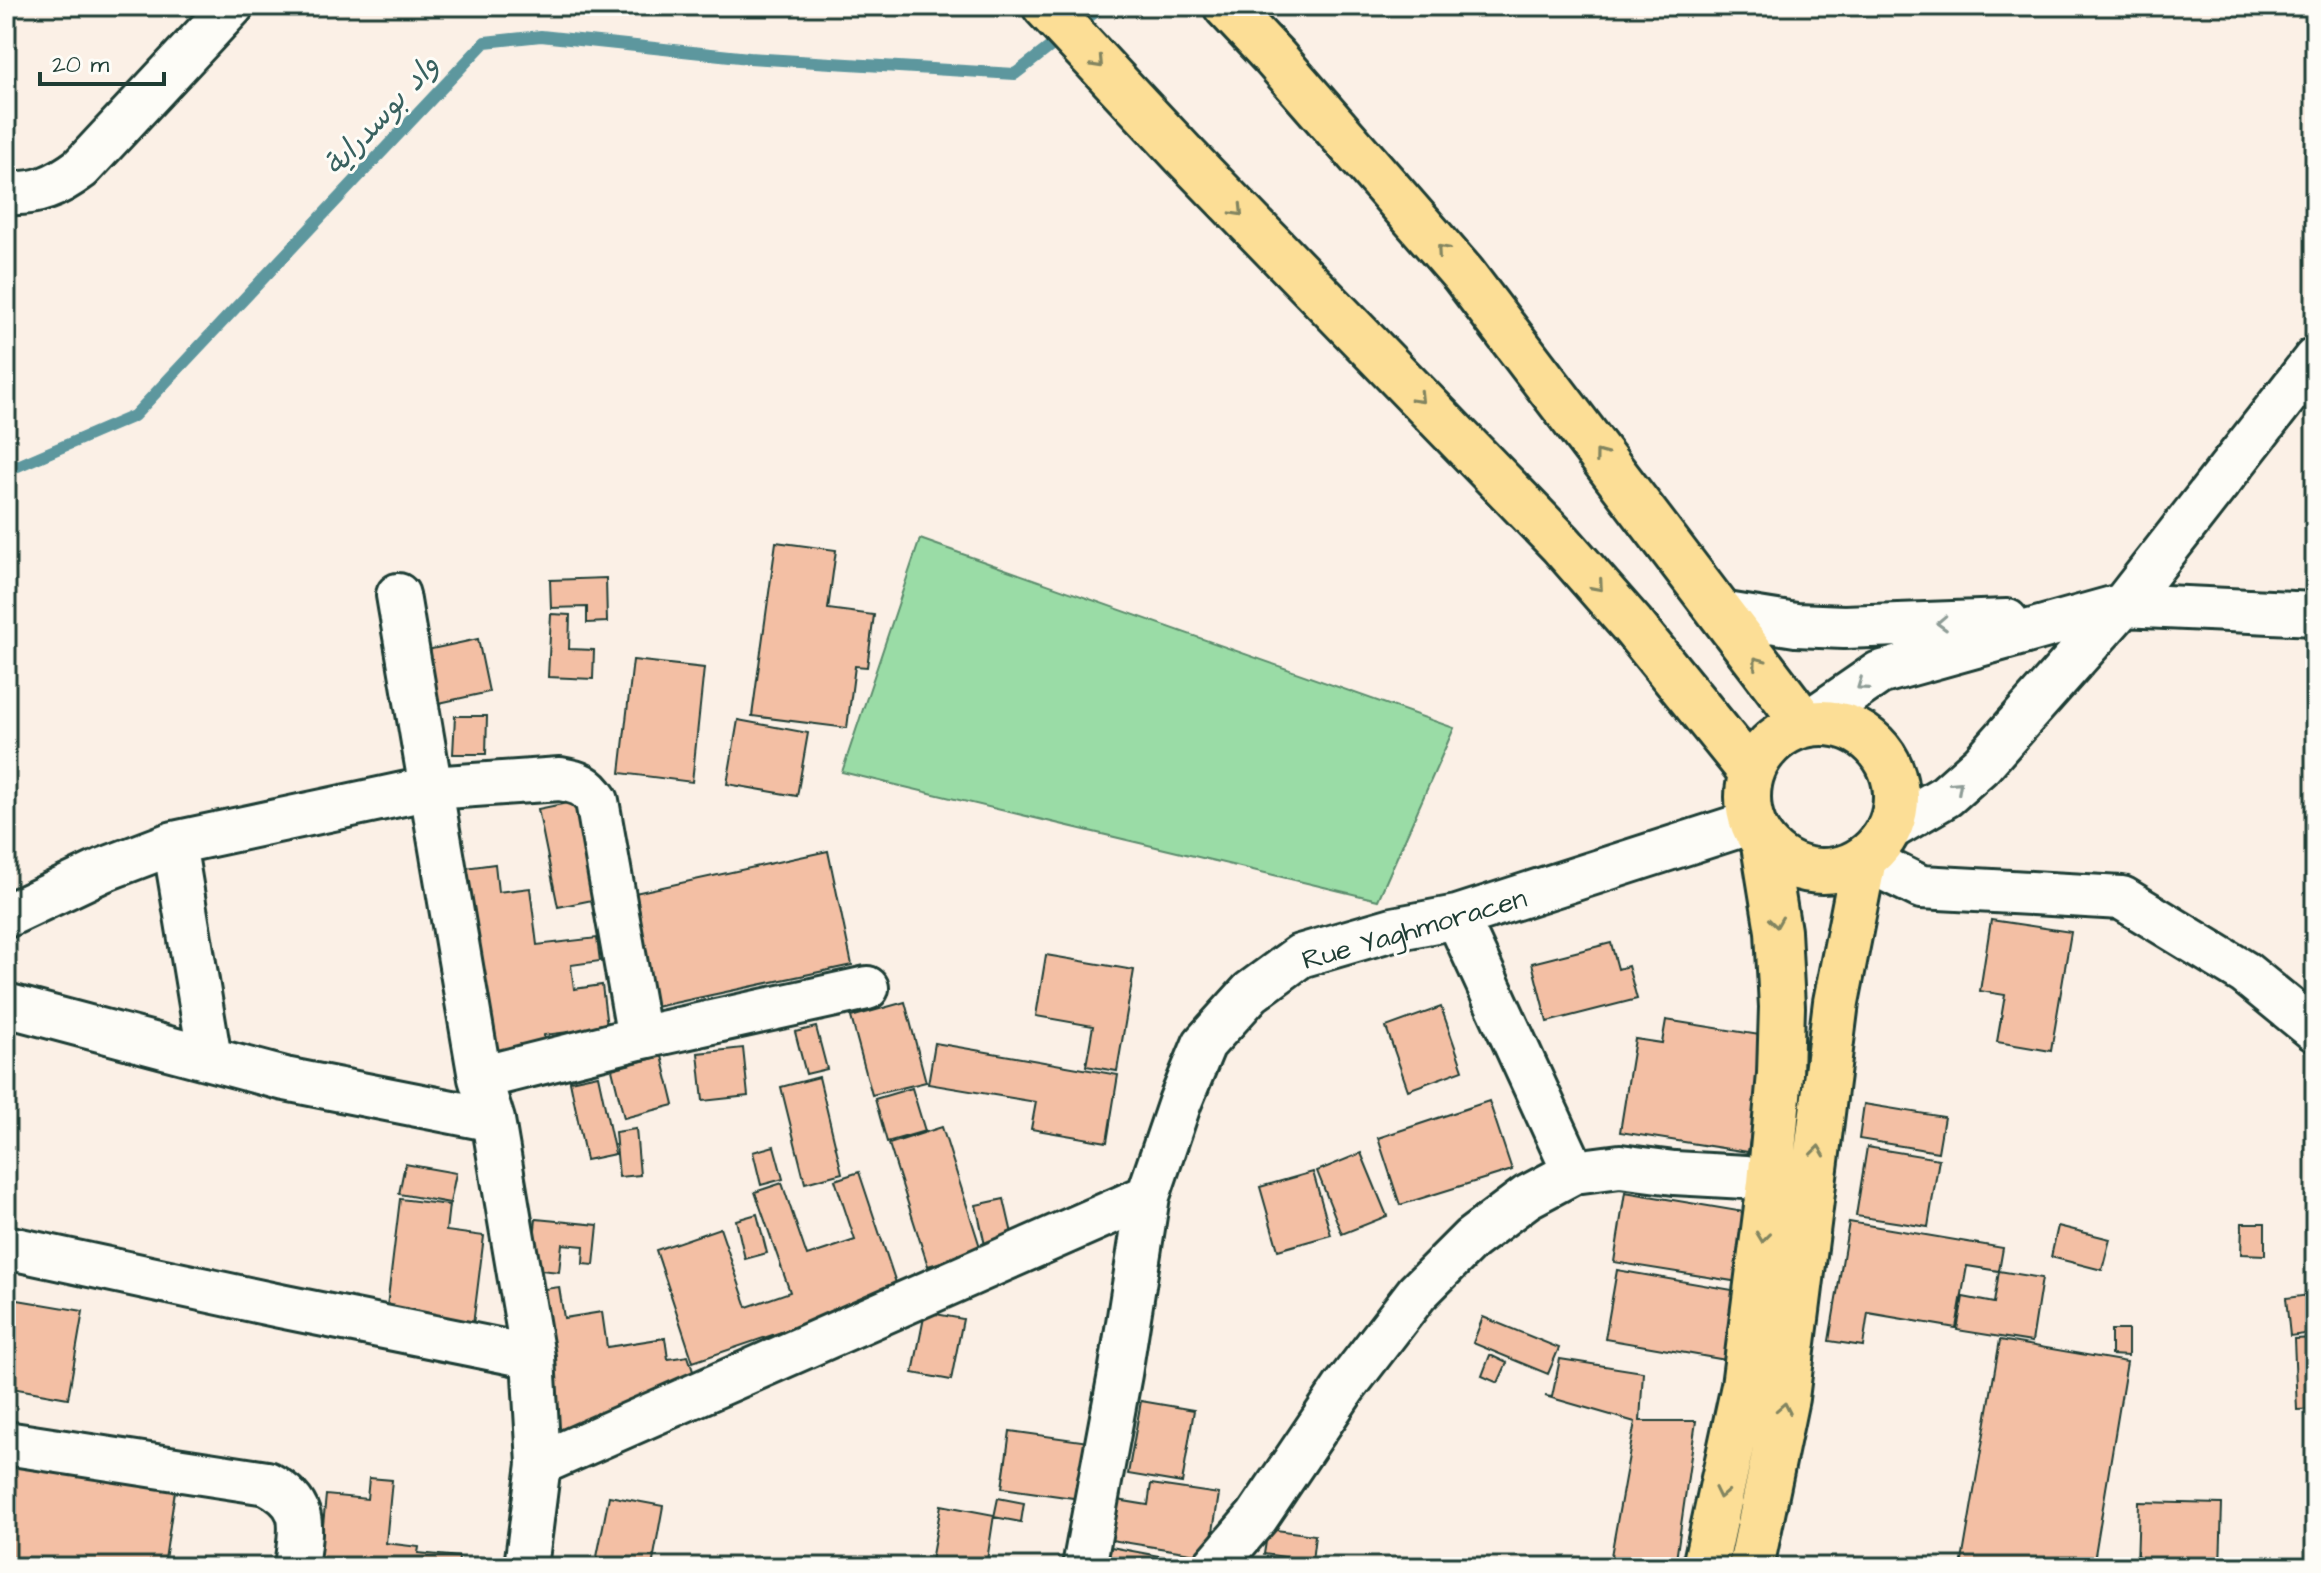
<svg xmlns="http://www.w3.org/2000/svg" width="2321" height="1573" viewBox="0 0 2321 1573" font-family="'Architects Daughter','Playpen Sans Arabic',sans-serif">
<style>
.green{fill:#9adca6;stroke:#5c8c6d;stroke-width:2}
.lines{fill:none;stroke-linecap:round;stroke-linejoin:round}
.stream{stroke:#5d979e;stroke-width:12}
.building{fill:#f3bfa4;stroke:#1f3d34;stroke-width:2}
.minor-casing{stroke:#1f3d34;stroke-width:48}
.primary-casing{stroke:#1f3d34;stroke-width:50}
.minor{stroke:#fdfcf7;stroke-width:42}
.primary{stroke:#fcde96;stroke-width:44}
.oneway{stroke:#828560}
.oneway2{stroke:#8e9c96}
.labels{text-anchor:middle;stroke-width:6;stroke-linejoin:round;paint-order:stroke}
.street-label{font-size:28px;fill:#1f3d34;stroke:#fdfcf7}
.water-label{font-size:30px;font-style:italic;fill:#396260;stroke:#fdfcf7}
</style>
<rect width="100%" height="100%" fill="#fbf0e6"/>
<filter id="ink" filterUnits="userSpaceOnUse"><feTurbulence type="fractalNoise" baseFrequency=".0125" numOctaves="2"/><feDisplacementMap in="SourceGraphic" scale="16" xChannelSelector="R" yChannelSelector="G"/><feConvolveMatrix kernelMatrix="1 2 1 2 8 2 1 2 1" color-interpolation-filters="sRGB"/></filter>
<g filter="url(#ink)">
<path class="green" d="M 920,539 L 1454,728 L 1378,900 L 842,772 Z"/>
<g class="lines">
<path class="stream" d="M 6,471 L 134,416 L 485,42 L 541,36 L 749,58 L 1015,74 L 1103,6"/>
</g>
<path class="building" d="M 776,542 L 836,550 L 828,609 L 874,615 L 867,667 L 855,666 L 847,728 L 752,716 Z
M 606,578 L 607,622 L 587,623 L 587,607 L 551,608 L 550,580 Z
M 551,614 L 570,615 L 569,649 L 594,650 L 593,679 L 548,677 Z
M 478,639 L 489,692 L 439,703 L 427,650 Z
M 633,660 L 704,668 L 692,782 L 620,773 Z
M 455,716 L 487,716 L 486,754 L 453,754 Z
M 738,720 L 808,733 L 797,796 L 727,784 Z
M 587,799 L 607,897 L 558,907 L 538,809 Z
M 828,851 L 852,965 L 646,1009 L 621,896 Z
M 495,864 L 498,892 L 530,888 L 537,945 L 597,938 L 600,961 L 571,965 L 574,989 L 602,985 L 607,1027 L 544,1035 L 545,1048 L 488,1055 L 465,868 Z
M 1991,920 L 2071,932 L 2051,1051 L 1997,1042 L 2005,995 L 1980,991 Z
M 1611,943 L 1618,969 L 1628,966 L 1637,999 L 1547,1022 L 1532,963 Z
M 1046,955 L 1134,970 L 1117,1071 L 1086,1066 L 1093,1026 L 1036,1016 Z
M 905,1002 L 926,1082 L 872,1095 L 851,1017 Z
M 1441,1007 L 1463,1070 L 1408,1090 L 1386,1027 Z
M 1666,1020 L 1766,1036 L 1748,1152 L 1620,1132 L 1635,1039 L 1662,1043 Z
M 816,1027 L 827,1069 L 806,1074 L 795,1032 Z
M 935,1043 L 1118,1075 L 1107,1142 L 1031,1129 L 1036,1102 L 928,1084 Z
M 743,1048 L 748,1096 L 703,1101 L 698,1053 Z
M 662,1056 L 674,1105 L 624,1118 L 612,1069 Z
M 598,1075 L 615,1154 L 586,1160 L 570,1081 Z
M 819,1077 L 842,1173 L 805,1183 L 781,1087 Z
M 912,1088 L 925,1131 L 887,1142 L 875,1099 Z
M 1489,1101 L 1512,1170 L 1400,1205 L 1378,1138 Z
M 1864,1104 L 1944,1117 L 1938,1152 L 1859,1139 Z
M 942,1127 L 981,1250 L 928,1266 L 889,1144 Z
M 636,1129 L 640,1175 L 619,1177 L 615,1132 Z
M 774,1146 L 783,1179 L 761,1185 L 753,1152 Z
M 1867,1147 L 1939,1159 L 1928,1227 L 1856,1216 Z
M 1361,1153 L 1387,1216 L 1342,1234 L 1317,1171 Z
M 405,1164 L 456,1173 L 450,1203 L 399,1194 Z
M 859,1172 L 899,1292 L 693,1362 L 656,1250 L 720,1228 L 747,1307 L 790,1292 L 755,1192 L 782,1183 L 807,1256 L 855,1240 L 835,1180 Z
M 1313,1172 L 1331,1235 L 1278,1250 L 1260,1187 Z
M 1625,1192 L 1750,1213 L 1739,1282 L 1614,1262 Z
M 400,1199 L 449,1205 L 446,1231 L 484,1236 L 473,1325 L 386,1315 Z
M 1004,1199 L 1013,1238 L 985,1245 L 976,1205 Z
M 757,1214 L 767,1253 L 745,1259 L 736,1220 Z
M 536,1219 L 598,1225 L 594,1265 L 583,1264 L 584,1246 L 562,1244 L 559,1272 L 531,1269 Z
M 1849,1222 L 2003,1248 L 1999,1271 L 1967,1266 L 1956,1328 L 1868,1313 L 1863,1346 L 1829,1341 Z
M 2242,1223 L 2265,1223 L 2265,1255 L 2241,1254 Z
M 2058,1226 L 2110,1239 L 2102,1270 L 2051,1257 Z
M 1617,1270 L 1738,1291 L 1726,1360 L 1605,1339 Z
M 1999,1271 L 2042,1278 L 2032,1342 L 1957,1330 L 1963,1297 L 1994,1303 Z
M 559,1287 L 564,1318 L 602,1312 L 607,1347 L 665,1338 L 668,1359 L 688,1356 L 697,1383 L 558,1432 L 530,1291 Z
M 2309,1295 L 2313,1333 L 2290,1336 L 2286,1298 Z
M 6,1298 L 83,1311 L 68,1398 L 6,1387 Z
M 925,1312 L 963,1319 L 951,1380 L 913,1373 Z
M 1483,1317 L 1559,1348 L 1548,1374 L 1473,1343 Z
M 2111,1330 L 2128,1330 L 2128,1356 L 2111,1355 Z
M 2315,1338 L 2315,1409 L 2297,1410 L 2294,1339 Z
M 2000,1340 L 2127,1362 L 2093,1567 L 1961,1567 Z
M 1490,1355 L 1507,1363 L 1498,1383 L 1482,1376 Z
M 1560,1359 L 1643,1372 L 1640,1421 L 1696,1421 L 1675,1567 L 1609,1567 L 1635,1422 L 1545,1396 L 1552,1397 Z
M 1141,1401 L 1194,1410 L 1182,1483 L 1128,1474 Z
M 1010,1431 L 1096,1443 L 1088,1500 L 1002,1488 Z
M 6,1454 L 177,1477 L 164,1567 L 6,1567 Z
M 369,1478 L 392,1480 L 386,1543 L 419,1547 L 418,1553 L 459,1557 L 458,1567 L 319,1567 L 326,1495 L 367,1499 Z
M 1151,1484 L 1219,1494 L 1209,1556 L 1111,1540 L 1117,1500 L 1148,1505 Z
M 609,1496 L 663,1506 L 652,1567 L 595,1567 Z
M 998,1498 L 1024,1503 L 1021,1522 L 994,1517 Z
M 2139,1502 L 2222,1504 L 2220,1567 L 2137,1567 Z
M 941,1505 L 994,1515 L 986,1567 L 969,1567 L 931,1561 Z
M 1268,1529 L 1315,1535 L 1312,1561 L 1264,1554 Z
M 1111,1547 L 1175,1559 L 1174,1567 L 1108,1567 Z
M 479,1557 L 498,1562 L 497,1567 L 477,1567 Z"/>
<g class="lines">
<defs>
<path id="minor" d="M 6,193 C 37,195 57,186 81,168 L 232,6
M 398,595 L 480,1078 L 493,1120 L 533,1357 L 539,1464
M 1720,613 L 1796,625 L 1844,627 L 2007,621
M 1805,724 L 1879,673 L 2123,605 L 2315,614
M 1891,828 L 1946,796 L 1982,764 L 2123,605 L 2315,359
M 174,843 L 210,1059
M 1864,859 L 1921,887 L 2122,898 L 2245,973 L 2315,1030
M 6,916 L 103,870 L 174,843 L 431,788 L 560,779 C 578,782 587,785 597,801 L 639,1038
M 1457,917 L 1574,1172
M 6,1005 L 285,1079 L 493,1120
M 480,1078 L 639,1038 L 867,988
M 6,1247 L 280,1306 L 533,1357
M 6,1443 L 267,1483 C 309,1505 301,1526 296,1567
M 526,1567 L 539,1464 L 1148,1196
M 1084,1567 L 1120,1374 L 1148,1196 L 1180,1102 L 1204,1044 L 1251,992 L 1300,956 L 1393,929 L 1457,917 L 1752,822
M 1214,1567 L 1257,1517 L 1344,1388 L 1417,1293 L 1471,1239 L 1527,1197 L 1574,1172 L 1620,1166 L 1674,1173 L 1746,1177 L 1770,1183"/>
<path id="primary" d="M 1045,6 L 1184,155 L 1561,544 L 1632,625 L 1751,772
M 1226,6 L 1274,57 L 1463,274 L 1805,724
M1748 797a74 74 0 1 1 148 0a74 74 0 1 1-148 0Z
M 1705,1567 L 1744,1386 L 1770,1183 L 1780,1074 L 1782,1007 L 1778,931 L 1764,845
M 1751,1567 L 1786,1398 L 1836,1002 L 1864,859"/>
</defs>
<use href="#minor" class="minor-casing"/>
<use href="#primary" class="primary-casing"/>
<use href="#minor" class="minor"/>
<use href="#primary" class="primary"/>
</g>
<defs><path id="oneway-chevron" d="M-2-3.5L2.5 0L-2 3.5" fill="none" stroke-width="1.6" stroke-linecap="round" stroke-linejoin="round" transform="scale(2)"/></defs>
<g class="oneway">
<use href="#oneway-chevron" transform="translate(1098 63) rotate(47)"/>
<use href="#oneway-chevron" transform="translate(1238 211) rotate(46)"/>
<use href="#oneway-chevron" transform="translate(1442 250) rotate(-131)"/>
<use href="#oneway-chevron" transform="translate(1419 398) rotate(46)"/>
<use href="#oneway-chevron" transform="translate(1600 455) rotate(-127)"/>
<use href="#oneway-chevron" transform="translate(1598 586) rotate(49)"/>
<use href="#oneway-chevron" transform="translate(1758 662) rotate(-127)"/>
<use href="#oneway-chevron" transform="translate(1776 922) rotate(82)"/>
<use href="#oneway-chevron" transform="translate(1818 1151) rotate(-83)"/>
<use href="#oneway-chevron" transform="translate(1763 1237) rotate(97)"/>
<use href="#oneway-chevron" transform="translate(1784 1408) rotate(-79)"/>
<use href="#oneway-chevron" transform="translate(1721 1493) rotate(102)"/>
</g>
<g class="oneway2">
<use href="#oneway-chevron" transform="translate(1942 623) rotate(178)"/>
<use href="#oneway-chevron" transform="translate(1862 685) rotate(145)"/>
<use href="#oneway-chevron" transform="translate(1957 786) rotate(-42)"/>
</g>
</g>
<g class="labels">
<g class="street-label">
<text transform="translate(1414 928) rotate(-16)" y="10">Rue Yaghmoracen</text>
</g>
<g class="water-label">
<text transform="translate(381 115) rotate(-47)" y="10">واد بوسدراية</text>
</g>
</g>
<rect width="2321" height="1573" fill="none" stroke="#fdfcf7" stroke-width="32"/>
<rect x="16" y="16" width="2289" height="1541" fill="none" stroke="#1f3d34" stroke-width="3" filter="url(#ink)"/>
<path d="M40 72v12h124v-12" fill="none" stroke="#1f3d34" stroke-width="4"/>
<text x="52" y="72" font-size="24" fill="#1f3d34" stroke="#fdfcf7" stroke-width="6" paint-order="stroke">20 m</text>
</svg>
